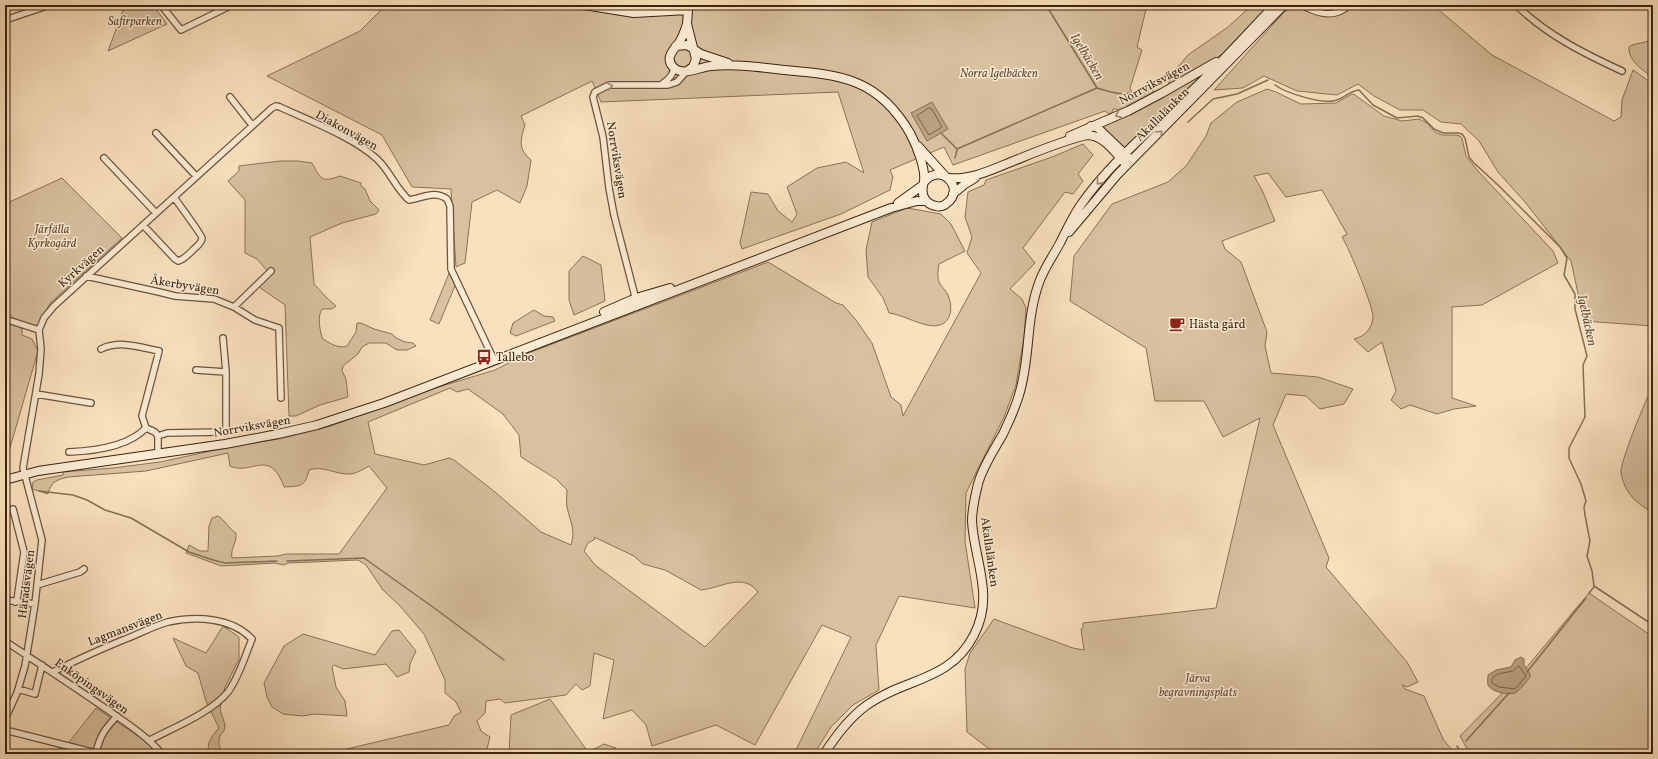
<svg xmlns="http://www.w3.org/2000/svg" width="1658" height="759" viewBox="0 0 1658 759" font-family="Vollkorn,serif">
<style>
.green{fill:#d9c1a0;stroke:#8a7258;fill-rule:evenodd}
.water{fill:#b9a182;stroke:#866f54}
.lines{fill:none;stroke-linecap:round;stroke-linejoin:round}
.shore{stroke:#7a6248;stroke-width:1}
.stream{stroke:#866f54;stroke-width:1.5}
.street-casing{stroke:#6a533b;stroke-width:8}
.secondary-casing{stroke:#3a240f;stroke-width:10}
.street{stroke:#fcecd5;stroke-width:5.5}
.secondary{stroke:#fcecd5;stroke-width:8}
.oneway{stroke:#9b8872}
.labels{text-anchor:middle;stroke-width:3;stroke-linejoin:round;paint-order:stroke}
.park-label{font-size:12px;font-style:italic;fill:#624b33;stroke:#fcecd5}
.street-label{font-size:12px;fill:#3a240f;stroke:#fcecd5}
.poi-label{font-size:12px;fill:#3a240f;stroke:#fcecd5;text-anchor:start}
.water-label{font-size:13px;font-style:italic;fill:#665037;stroke:#fcecd5}
</style>
<rect width="100%" height="100%" fill="#fae1be"/>
<filter id="stains"><feTurbulence type="fractalNoise" baseFrequency=".005" numOctaves="4"/><feColorMatrix values="0 0 0 0 .2 0 0 0 0 .09 0 0 0 0 .02 0 0 0 .5 -.17"/></filter>
<radialGradient id="worn" r=".72"><stop offset=".6" stop-color="#630" stop-opacity="0"/><stop offset="1" stop-color="#630" stop-opacity=".3"/></radialGradient>
<path class="green" d="M 125,5 L 153,5 L 167,24 L 108,51 Z
M 386,5 L 1147,5 L 1137,47 L 1142,50 L 1130,88 L 1133,95 L 1148,91 L 1152,85 L 1154,86 L 1153,93 L 1125,108 L 1118,110 L 1116,109 L 1113,109 L 1113,111 L 1109,114 L 1105,111 L 953,165 L 944,147 L 890,170 L 893,177 L 890,190 L 841,214 L 742,249 L 740,243 L 751,192 L 768,194 L 778,211 L 792,222 L 797,214 L 787,187 L 817,168 L 846,162 L 864,173 L 838,92 L 601,102 L 592,81 L 521,116 L 525,125 C 520,141 518,149 531,160 L 527,186 L 520,203 L 497,190 L 472,202 L 465,263 L 456,267 L 451,189 L 412,187 L 382,135 L 267,76 L 360,31 Z
M 1252,5 L 1272,5 L 1226,52 L 1167,86 L 1177,68 L 1188,55 L 1228,27 Z
M 1299,5 L 1433,5 L 1492,55 L 1614,121 L 1621,117 L 1622,100 L 1633,70 L 1653,84 L 1653,326 L 1584,321 L 1571,261 L 1525,202 L 1498,172 L 1479,141 L 1461,124 L 1441,122 L 1423,110 L 1400,110 L 1374,96 L 1358,84 L 1337,95 L 1297,91 L 1264,76 L 1243,88 L 1214,90 L 1285,11 L 1297,8 Z
M 1653,40 L 1653,78 C 1643,70 1628,61 1629,47 L 1632,45 Z
M 1209,71 L 1128,147 L 1124,148 L 1100,127 Z
M 1267,89 L 1276,92 L 1301,104 L 1336,103 L 1352,94 L 1355,95 L 1384,116 L 1402,121 L 1419,119 L 1427,123 L 1435,132 L 1442,135 L 1456,135 L 1460,136 L 1462,138 L 1466,156 L 1478,171 L 1553,251 L 1558,263 L 1482,305 L 1452,307 L 1452,398 L 1476,406 L 1454,409 L 1437,414 L 1410,405 L 1401,409 L 1391,400 L 1396,391 L 1382,342 L 1368,352 L 1354,339 C 1365,336 1371,330 1373,318 C 1374,308 1349,248 1342,237 L 1347,234 L 1322,190 L 1286,197 L 1268,173 L 1254,176 L 1262,190 L 1275,221 L 1222,241 L 1225,249 L 1241,262 L 1267,332 L 1265,346 L 1271,373 L 1318,377 L 1353,389 L 1344,404 L 1320,409 L 1306,396 L 1286,394 L 1273,425 L 1329,558 L 1326,567 L 1407,662 L 1418,682 L 1407,687 L 1402,685 L 1405,689 L 1424,696 L 1443,739 L 1455,754 L 996,754 L 967,732 L 965,669 L 970,653 L 994,619 L 1073,648 L 1084,650 L 1081,629 L 1083,628 L 1083,623 L 1216,608 L 1260,418 L 1223,437 L 1204,401 L 1155,401 L 1146,348 L 1070,301 L 1074,256 L 1112,204 L 1168,182 L 1186,166 L 1206,136 L 1211,123 L 1237,102 Z
M 1083,144 L 1093,155 L 1078,174 L 1083,181 L 1073,194 L 1065,192 L 1023,248 L 1035,263 L 1010,289 L 1022,299 L 1026,308 L 1024,337 L 1016,385 L 1004,417 L 966,493 L 965,541 L 975,608 L 899,596 L 876,645 L 879,690 L 853,705 L 831,727 L 814,754 L 794,754 L 851,637 L 822,625 L 755,745 L 716,725 L 652,746 L 646,725 L 632,710 L 603,719 L 614,660 L 594,653 L 590,686 L 582,690 L 576,684 L 566,695 L 505,703 L 500,699 L 486,701 L 485,713 L 477,721 L 481,731 L 490,737 L 487,749 L 489,754 L 325,754 L 449,725 L 454,716 L 461,712 L 456,702 L 445,693 L 445,680 L 424,634 L 400,606 L 383,590 L 366,565 L 358,560 L 288,563 L 284,565 L 275,563 L 221,566 L 186,553 L 189,545 L 200,551 L 208,551 L 209,526 L 212,518 L 218,516 C 226,521 228,528 236,533 C 237,544 230,548 232,558 L 278,556 L 286,554 L 339,554 L 387,488 L 369,466 C 364,469 357,473 351,474 C 336,475 323,465 309,470 C 305,487 301,486 284,487 C 270,447 251,476 230,466 L 228,453 L 146,471 L 68,477 C 56,480 51,482 48,494 L 32,489 L 33,482 L 37,480 L 63,475 L 63,472 L 113,468 L 160,462 L 225,448 L 284,438 L 328,427 L 432,389 L 495,370 L 526,354 L 768,262 L 836,303 L 843,305 L 856,320 L 872,343 L 891,397 L 901,405 L 903,416 L 981,273 L 967,253 L 972,237 L 965,217 L 968,192 L 984,185 L 986,180 L 1052,157 ZM 450,388 L 457,392 L 468,389 L 503,414 L 519,435 L 521,457 L 556,479 L 567,490 C 567,496 566,502 567,507 C 570,522 576,529 571,545 L 541,532 L 495,492 L 454,460 L 449,458 L 424,465 L 375,454 L 368,422 ZM 594,537 L 634,556 L 643,564 L 665,570 L 701,590 C 721,588 743,572 758,592 L 705,647 L 595,565 L 584,551 L 588,543 L 595,539 Z
M 280,161 L 298,161 L 312,163 C 321,179 321,183 340,176 L 361,183 L 361,186 L 365,189 L 370,201 L 379,210 L 376,214 L 342,223 L 310,237 L 314,284 L 327,298 L 336,306 L 332,309 L 322,309 C 317,318 320,329 322,338 C 329,343 338,349 347,346 L 356,332 L 357,323 L 361,323 L 374,329 L 392,334 L 396,338 L 405,342 L 413,343 L 416,346 L 407,350 L 397,350 L 386,343 L 369,343 L 362,347 L 358,354 L 343,366 L 342,371 L 346,379 L 348,397 L 320,405 L 296,416 L 289,416 L 285,305 L 259,287 L 270,274 L 257,259 L 245,253 L 245,200 L 228,181 L 239,171 L 239,166 Z
M 62,178 L 122,238 L 50,303 L 38,326 L 15,321 L 5,307 L 5,204 Z
M 907,208 L 941,214 L 951,224 L 965,251 L 939,264 C 938,270 937,276 939,282 C 941,287 946,290 948,295 C 955,312 949,330 927,325 C 914,322 902,315 889,313 L 883,298 L 868,277 L 866,250 L 872,222 Z
M 583,256 L 601,265 L 605,301 L 574,315 L 569,300 L 569,271 Z
M 450,271 L 457,281 L 439,324 L 430,320 Z
M 534,310 L 544,316 L 553,317 L 555,321 L 516,336 L 510,333 L 513,323 Z
M 5,318 L 22,329 L 22,335 L 32,339 L 38,351 L 5,465 Z
M 1653,387 L 1653,512 C 1637,505 1624,492 1621,473 C 1619,465 1647,395 1653,387 Z
M 1589,593 L 1653,637 L 1653,754 L 1470,754 L 1460,736 L 1521,674 Z
M 223,626 L 239,637 L 239,659 L 225,687 L 220,709 L 225,725 L 224,731 C 216,738 219,745 222,754 L 209,754 C 206,743 212,736 219,728 L 206,701 L 198,673 L 186,666 L 173,638 L 206,653 Z
M 399,630 L 416,651 L 410,664 L 409,672 L 397,677 L 386,664 L 343,669 L 334,665 L 332,667 L 336,687 L 345,701 L 347,716 L 315,714 L 302,716 L 283,714 L 272,707 L 267,697 L 264,683 L 284,646 L 303,634 L 375,655 L 392,631 Z
M 550,699 L 588,752 L 604,744 L 616,748 L 615,754 L 509,754 L 511,715 Z
M 96,708 L 150,744 L 156,754 L 46,754 L 66,746 Z"/>
<path class="water" d="M 932,102 L 948,129 L 927,141 L 911,113 Z
M 1521,657 L 1524,659 L 1524,665 L 1530,674 L 1530,677 C 1528,680 1517,693 1515,693 C 1508,695 1491,692 1488,685 C 1487,682 1488,678 1488,675 L 1496,670 L 1511,667 L 1515,660 Z"/>
<g class="lines">
<path class="shore" d="M 929,108 L 932,109 L 942,127 L 929,135 L 917,116 Z
M 1519,666 L 1526,676 L 1515,689 L 1499,687 L 1492,683 L 1492,678 L 1498,674 L 1513,671 Z"/>
<path class="stream" d="M 1046,5 L 1097,88 C 1123,96 1126,96 1151,87
M 1275,85 C 1286,93 1323,105 1337,100 C 1345,97 1350,91 1359,90 L 1373,105 L 1397,118 L 1418,116 L 1423,118 L 1434,129 L 1443,133 L 1458,133 L 1462,134 L 1465,138 L 1469,157 L 1473,162 L 1498,185 L 1560,247 L 1567,258 L 1564,275 L 1575,294 L 1575,309 L 1587,356 L 1583,365 L 1585,417 L 1569,448 L 1569,458 L 1581,484 L 1586,501 L 1584,507 L 1585,515 L 1590,541 L 1587,556 L 1592,571 L 1594,586 L 1653,625
M 1188,122 L 1213,99 L 1237,94 L 1268,80
M 941,133 L 957,149 L 1097,88
M 955,158 L 957,150
M 39,491 L 73,495 L 87,500 L 105,510 L 131,518 L 189,552 L 213,560 L 225,563 L 277,561
M 287,561 L 364,558 L 437,610 L 504,660
M 1589,593 L 1594,587
M 1527,672 L 1586,598
M 1466,741 L 1509,693
M 1457,746 L 1462,754"/>
<defs>
<path id="street" d="M 161,5 L 181,30 L 232,5
M 1302,5 C 1318,14 1335,19 1349,5
M 1516,5 C 1547,35 1583,53 1622,71
M 5,20 L 50,5
M 662,84 C 668,80 674,75 674,67
M 230,97 L 252,125
M 156,133 L 196,176
M 104,158 L 156,213
M 143,225 L 175,259 L 178,261 C 183,260 189,254 193,250 C 196,247 202,243 202,238 C 202,235 177,202 174,197
M 86,276 L 159,292 L 175,296 L 214,299 L 234,307 L 255,320 L 279,328 L 281,398
M 636,300 L 614,215 L 609,188 L 603,137 L 593,97 L 595,92 L 609,85 L 668,85 L 677,82 L 686,72
M 234,307 L 271,271
M 11,321 L 39,330
M 101,349 C 120,340 139,347 159,351 L 142,416 L 146,428 L 155,432 L 158,436
M 196,370 L 226,372
M 36,394 L 91,403
M 69,452 C 95,451 128,447 146,428
M 158,453 L 158,436 L 167,433 L 221,432 L 225,431 L 226,428 L 226,372 L 223,338
M 13,509 L 24,552 L 17,600 L 15,602
M 37,585 L 80,572 L 84,569
M 5,600 L 35,604
M 5,641 C 38,663 70,684 102,706 C 123,721 145,734 162,754
M 53,672 C 76,660 99,650 123,640 C 137,635 153,626 168,622 C 196,616 231,617 252,639 C 245,656 239,677 228,692 C 212,712 173,728 150,740
M 18,689 L 35,694 L 42,665
M 5,719 L 17,693 L 25,666 L 35,604 L 42,540 L 23,468 L 39,374 L 41,349 L 39,330 L 44,318 L 54,306 L 272,108 L 276,106 L 280,107 C 310,121 353,137 377,159 C 390,171 396,189 409,200 C 423,198 434,190 447,199 L 450,206 L 451,269 L 494,360
M 5,730 L 96,753 C 100,735 105,729 117,716"/>
<path id="secondary" d="M 584,5 L 634,13 L 688,10 L 687,24 L 696,59 L 693,67 L 687,71
M 687,24 C 685,30 683,36 680,41 C 675,49 664,57 673,67 C 683,77 699,67 711,66 C 735,64 759,67 784,70 C 841,75 878,78 910,133 C 916,144 928,173 923,185 L 898,203
M 676,46 L 687,45 L 701,54 L 728,63
M 1091,126 L 1098,128 L 1129,158
M 1070,136 L 1128,111 L 1162,93 L 1216,62
M 918,146 L 945,176
M 949,178 C 971,180 991,170 1011,162 C 1036,152 1061,141 1087,135 C 1103,135 1114,151 1124,162
M 923,185 C 921,195 925,204 936,206 C 940,207 944,206 947,203 C 966,189 941,161 924,182
M 953,194 L 965,184 L 975,178
M 1069,232 L 1117,175 L 1284,5
M 604,312 L 636,298 L 670,288
M 5,480 L 38,471 L 225,444 L 278,434 L 317,425 L 384,403 L 891,208 L 917,201 L 926,201
M 824,754 C 836,736 849,718 867,705 C 904,678 950,682 974,635 C 995,595 974,561 972,521 C 972,508 975,497 978,484 C 983,466 994,450 1003,434 C 1009,421 1015,409 1019,395 C 1031,357 1025,319 1040,280 C 1045,267 1053,256 1060,243 C 1066,231 1072,218 1080,206 C 1110,162 1155,126 1194,89 C 1222,62 1248,33 1275,5"/>
</defs>
<use href="#street" class="street-casing"/>
<use href="#secondary" class="secondary-casing"/>
<use href="#street" class="street"/>
<use href="#secondary" class="secondary"/>
</g>
<defs><path id="oneway-chevron" d="M-2-3.5L2.5 0L-2 3.5" fill="none" stroke-width="1.6" stroke-linecap="round" stroke-linejoin="round"/></defs>
<g class="oneway">
<use href="#oneway-chevron" transform="translate(610 86) rotate(-13)"/>
<use href="#oneway-chevron" transform="translate(1118 115) rotate(156)"/>
<use href="#oneway-chevron" transform="translate(1160 133) rotate(-45)"/>
<use href="#oneway-chevron" transform="translate(1099 182) rotate(132)"/>
</g>
<defs>
<symbol id="cafe-bare" viewBox="-9 -9 18 18"><path d="M-5.5-4.5H6V0H3Q3 3.5 0 3.5H-2.5Q-5.5 3.5-5.5 0ZM3-3.2v2h1.7v-2ZM-6 4.5H4V6H-6Z" fill="#8f2418" stroke="#fcecd5" stroke-width="2.5" paint-order="stroke"/></symbol>
<symbol id="bus-bare" viewBox="-9 -9 18 18"><path d="M-5-6H5V4H4V6H2V4H-2V6H-4V4H-5ZM-3.5-4V0h7V-4ZM-3.5 1.2v1.5H-2V1.2ZM2 1.2v1.5H3.5V1.2Z" fill="#8f2418" stroke="#fcecd5" stroke-width="2.5" paint-order="stroke"/></symbol>
</defs>
<g fill-rule="evenodd">
<use href="#cafe-bare" x="1166" y="313" width="22" height="22"/>
<use href="#bus-bare" x="473" y="346" width="22" height="22"/>
</g>
<g class="labels">
<g class="park-label">
<text x="135" y="25">Safirparken</text>
<text x="999" y="77">Norra Igelbäcken</text>
<text x="52" y="233">Järfälla<tspan x="52" dy="14">Kyrkogård</tspan></text>
<text x="1198" y="682">Järva<tspan x="1198" dy="14">begravningsplats</tspan></text>
</g>
<g class="street-label">
<text transform="translate(1154 83) rotate(-28)" y="4">Norrviksvägen</text>
<text transform="translate(1162 114) rotate(-45)" y="4">Akallalänken</text>
<text transform="translate(347 130) rotate(29)" y="4">Diakonvägen</text>
<text transform="translate(617 160) rotate(81)" y="4">Norrviksvägen</text>
<text transform="translate(81 266) rotate(-42)" y="4">Kyrkvägen</text>
<text transform="translate(185 285) rotate(9)" y="4">Åkerbyvägen</text>
<text transform="translate(252 426) rotate(-10)" y="4">Norrviksvägen</text>
<text transform="translate(990 552) rotate(82)" y="4">Akallalänken</text>
<text transform="translate(26 584) rotate(-83)" y="4">Häradsvägen</text>
<text transform="translate(125 628) rotate(-21)" y="4">Lagmansvägen</text>
<text transform="translate(92 686) rotate(35)" y="4">Enköpingsvägen</text>
</g>
<g class="poi-label">
<text x="1189" y="328">Hästa gård</text>
<text x="496" y="361">Tallebo</text>
</g>
<g class="water-label">
<text transform="translate(1088 56) rotate(59)" y="5">Igelbäcken</text>
<text transform="translate(1588 320) rotate(78)" y="5">Igelbäcken</text>
</g>
</g>
<rect width="1658" height="759" fill="none" stroke="#fae1be" stroke-width="20"/>
<rect x="6" y="6" width="1646" height="747" fill="none" stroke="#3a240f" stroke-width="2"/>
<rect x="10" y="10" width="1638" height="739" fill="none" stroke="#3a240f"/>
<rect width="100%" height="100%" filter="url(#stains)"/>
<rect width="100%" height="100%" fill="url(#worn)"/>
</svg>
